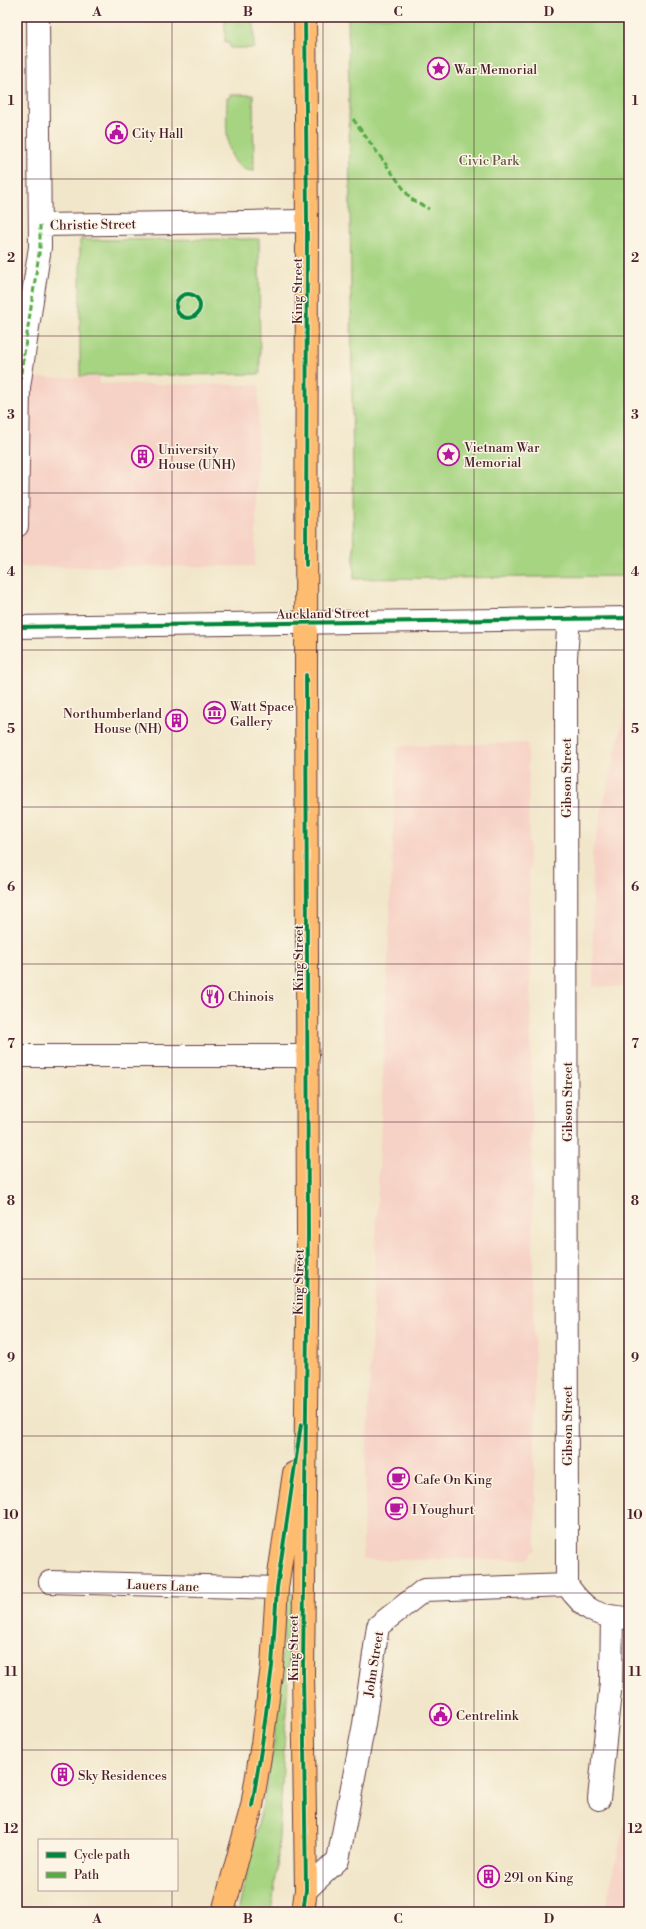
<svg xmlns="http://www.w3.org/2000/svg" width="646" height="1929" viewBox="0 0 646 1929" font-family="'Libre Bodoni',serif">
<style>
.built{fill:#f6d1c5}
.green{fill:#a6d481;stroke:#787a56}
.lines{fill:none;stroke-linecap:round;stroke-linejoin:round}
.minor-casing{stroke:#633d43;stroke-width:24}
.major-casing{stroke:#633d43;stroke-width:24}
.minor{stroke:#fff;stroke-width:22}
.major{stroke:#febc70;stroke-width:22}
.quiet{stroke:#57aa44;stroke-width:3;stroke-dasharray:6 3;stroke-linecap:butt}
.cycleway-casing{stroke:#fcf5e5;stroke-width:6}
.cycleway{stroke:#00873e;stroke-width:4}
.grid{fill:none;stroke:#4a1f2b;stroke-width:1;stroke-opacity:0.55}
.labels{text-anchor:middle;stroke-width:3;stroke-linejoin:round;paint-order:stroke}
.poi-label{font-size:13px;fill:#4a1f2b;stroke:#fcf5e5;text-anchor:start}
.park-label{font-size:13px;fill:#665545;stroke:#fcf5e5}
.street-label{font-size:13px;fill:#4a1f2b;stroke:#fcf5e5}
.neatline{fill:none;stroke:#4a1f2b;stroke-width:1.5}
.grid-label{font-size:13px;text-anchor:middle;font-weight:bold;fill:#4a1f2b}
</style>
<rect width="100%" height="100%" fill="#fcf5e5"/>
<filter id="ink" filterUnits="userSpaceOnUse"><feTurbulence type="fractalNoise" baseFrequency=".025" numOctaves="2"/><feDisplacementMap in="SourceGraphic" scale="8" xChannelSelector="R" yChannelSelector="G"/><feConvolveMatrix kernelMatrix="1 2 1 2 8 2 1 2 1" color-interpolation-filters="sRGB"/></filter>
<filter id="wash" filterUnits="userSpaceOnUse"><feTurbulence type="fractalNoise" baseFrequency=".012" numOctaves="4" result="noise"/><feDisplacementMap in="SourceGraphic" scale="16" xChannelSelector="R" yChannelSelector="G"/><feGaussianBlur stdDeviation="0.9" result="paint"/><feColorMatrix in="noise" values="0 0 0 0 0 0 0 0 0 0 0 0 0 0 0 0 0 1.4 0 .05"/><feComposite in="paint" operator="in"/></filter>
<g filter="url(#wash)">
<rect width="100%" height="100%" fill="#f1e6c9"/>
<path class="built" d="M 17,236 L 20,236 L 30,378 L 99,377 L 100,384 L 259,385 L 255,566 L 17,567 Z
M 629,694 L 629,987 L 593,987 L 592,854 Z
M 528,743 L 536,1549 L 527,1559 L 362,1560 L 397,746 Z
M 629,1807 L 629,1912 L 604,1912 Z"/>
<path class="green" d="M 225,17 L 254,17 L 254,48 L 230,48 L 229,43 L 225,43 Z
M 348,17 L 629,17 L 629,576 L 354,579 Z
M 230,95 L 253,95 L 254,171 C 221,171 227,120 227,98 L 230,98 Z
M 259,239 L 260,374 L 80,376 L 80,240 Z
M 287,1594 L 293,1594 L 277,1870 L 271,1912 L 238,1912 L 263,1803 L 273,1752 Z"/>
</g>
<g filter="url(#ink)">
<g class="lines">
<defs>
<path id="minor" d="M 40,225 L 307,221
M 17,526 L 19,387 L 40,247 L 38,17
M 17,627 L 629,618
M 17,1056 L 308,1056
M 50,1582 L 277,1588
M 567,1585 L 566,657 L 569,618
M 567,1585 C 586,1612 596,1616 629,1618
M 599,1799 L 611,1682 L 612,1617
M 306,1890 L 338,1860 L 364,1724 L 378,1626 L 424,1590 L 567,1585"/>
<path id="major" d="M 223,1912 L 252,1806 L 262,1744 L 272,1666 L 277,1588 L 294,1473
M 303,1912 L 306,1890 L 303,1671 L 308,1234 L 306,675 L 307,221 L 305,17"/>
</defs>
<use href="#minor" class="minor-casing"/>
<use href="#major" class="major-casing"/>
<use href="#minor" class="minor"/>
<use href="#major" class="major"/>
<path class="quiet" d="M 353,119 L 411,199 L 429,209
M 17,526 L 19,387 L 40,247 L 40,225"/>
<defs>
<path id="cycleway" d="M 305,17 L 307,221 L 306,565
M176 306a12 12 0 1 1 24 0a12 12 0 1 1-24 0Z
M 17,627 L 629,618
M 252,1806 L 262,1744 L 272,1666 L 277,1588 L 301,1424
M 303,1912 L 306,1890 L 303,1671 L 308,1234 L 306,675"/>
</defs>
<use href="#cycleway" class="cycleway-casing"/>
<use href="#cycleway" class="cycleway"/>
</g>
</g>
<path class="grid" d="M 172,17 L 172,1840M 323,17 L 323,1912M 474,17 L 474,1912M 17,179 L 629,179M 17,336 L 629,336M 17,493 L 629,493M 17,650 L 629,650M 17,807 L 629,807M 17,964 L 629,964M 17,1122 L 629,1122M 17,1279 L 629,1279M 17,1436 L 629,1436M 17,1593 L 629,1593M 17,1750 L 629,1750M 172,1890 L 172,1912"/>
<defs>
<symbol id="sight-ring" viewBox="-11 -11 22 22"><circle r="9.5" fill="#fcf5e5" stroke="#b5179e" stroke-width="1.5"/><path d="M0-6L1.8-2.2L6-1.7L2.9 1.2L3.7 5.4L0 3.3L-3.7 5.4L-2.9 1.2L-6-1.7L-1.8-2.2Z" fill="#b5179e"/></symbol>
<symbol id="civic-ring" viewBox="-11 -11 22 22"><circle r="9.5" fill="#fcf5e5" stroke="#b5179e" stroke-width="1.5"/><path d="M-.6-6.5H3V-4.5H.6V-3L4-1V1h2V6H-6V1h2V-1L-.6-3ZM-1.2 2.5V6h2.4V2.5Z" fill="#b5179e"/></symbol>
<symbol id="building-ring" viewBox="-11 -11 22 22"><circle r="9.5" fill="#fcf5e5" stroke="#b5179e" stroke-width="1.5"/><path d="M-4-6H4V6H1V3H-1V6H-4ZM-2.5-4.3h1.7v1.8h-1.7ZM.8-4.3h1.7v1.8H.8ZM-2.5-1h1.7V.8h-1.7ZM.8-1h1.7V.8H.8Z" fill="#b5179e"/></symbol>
<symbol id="museum-ring" viewBox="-11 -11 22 22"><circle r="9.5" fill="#fcf5e5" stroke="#b5179e" stroke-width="1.5"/><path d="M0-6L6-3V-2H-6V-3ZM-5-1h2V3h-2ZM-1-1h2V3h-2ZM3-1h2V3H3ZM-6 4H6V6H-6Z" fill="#b5179e"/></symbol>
<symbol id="restaurant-ring" viewBox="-11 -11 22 22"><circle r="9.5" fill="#fcf5e5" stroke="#b5179e" stroke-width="1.5"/><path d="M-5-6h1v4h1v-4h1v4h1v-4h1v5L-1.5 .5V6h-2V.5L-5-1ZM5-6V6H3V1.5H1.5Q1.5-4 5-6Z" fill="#b5179e"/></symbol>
<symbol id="cafe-ring" viewBox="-11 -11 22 22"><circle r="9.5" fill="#fcf5e5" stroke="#b5179e" stroke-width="1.5"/><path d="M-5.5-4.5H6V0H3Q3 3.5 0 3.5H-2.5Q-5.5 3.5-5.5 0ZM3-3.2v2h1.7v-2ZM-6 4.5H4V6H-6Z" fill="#b5179e"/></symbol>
</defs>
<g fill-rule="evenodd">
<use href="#sight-ring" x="426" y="56" width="25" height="25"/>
<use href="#civic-ring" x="104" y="120" width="25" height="25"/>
<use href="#sight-ring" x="436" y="442" width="25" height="25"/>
<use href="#building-ring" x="130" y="444" width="25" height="25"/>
<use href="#museum-ring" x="202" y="700" width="25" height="25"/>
<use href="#building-ring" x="164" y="708" width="25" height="25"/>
<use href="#restaurant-ring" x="200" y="984" width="25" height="25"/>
<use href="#cafe-ring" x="386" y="1466" width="25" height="25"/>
<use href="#cafe-ring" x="384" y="1496" width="25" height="25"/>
<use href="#civic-ring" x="428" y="1702" width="25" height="25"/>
<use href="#building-ring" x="50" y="1762" width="25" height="25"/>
<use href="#building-ring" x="476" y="1864" width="25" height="25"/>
</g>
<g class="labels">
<g class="poi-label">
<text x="454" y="74">War Memorial</text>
<text x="132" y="138">City Hall</text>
<text x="464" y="452">Vietnam War<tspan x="464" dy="15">Memorial</tspan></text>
<text x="158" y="454">University<tspan x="158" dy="15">House (UNH)</tspan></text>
<text x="230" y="711">Watt Space<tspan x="230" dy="15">Gallery</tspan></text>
<text x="162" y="718" text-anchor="end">Northumberland<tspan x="162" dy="15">House (NH)</tspan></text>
<text x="228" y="1001">Chinois</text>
<text x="414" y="1484">Cafe On King</text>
<text x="412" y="1514">I Youghurt</text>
<text x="456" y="1720">Centrelink</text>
<text x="78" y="1780">Sky Residences</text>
<text x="504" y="1882">291 on King</text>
</g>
<g class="park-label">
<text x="489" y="165">Civic Park</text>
</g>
<g class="street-label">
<text transform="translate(93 224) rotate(-1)" y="5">Christie Street</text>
<text transform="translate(297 291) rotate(-90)" y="5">King Street</text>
<text transform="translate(323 613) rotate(-1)" y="5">Auckland Street</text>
<text transform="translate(566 778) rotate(-90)" y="5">Gibson Street</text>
<text transform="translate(298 958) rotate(-90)" y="5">King Street</text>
<text transform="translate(567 1102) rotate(-90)" y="5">Gibson Street</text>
<text transform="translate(298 1282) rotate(-89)" y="5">King Street</text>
<text transform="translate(567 1426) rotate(-90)" y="5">Gibson Street</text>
<text transform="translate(163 1585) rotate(2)" y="5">Lauers Lane</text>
<text transform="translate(293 1648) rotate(-90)" y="5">King Street</text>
<text transform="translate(373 1664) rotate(-81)" y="5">John Street</text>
</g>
</g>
<rect width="646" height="1929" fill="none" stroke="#fcf5e5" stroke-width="44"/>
<rect x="38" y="1839" width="140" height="52" fill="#fcf5e5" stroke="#b59f9b"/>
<rect x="46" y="1852" width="20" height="6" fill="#00873e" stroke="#b59f9b"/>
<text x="74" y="1859" font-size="12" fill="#4a1f2b">Cycle path</text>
<rect x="46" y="1872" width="20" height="6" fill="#57aa44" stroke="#b59f9b"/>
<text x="74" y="1879" font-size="12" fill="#4a1f2b">Path</text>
<rect x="22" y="22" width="602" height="1885" class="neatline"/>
<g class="grid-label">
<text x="97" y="16">A</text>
<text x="248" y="16">B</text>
<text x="398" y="16">C</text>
<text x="549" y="16">D</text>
<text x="11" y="105">1</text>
<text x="635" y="105">1</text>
<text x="11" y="262">2</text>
<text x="635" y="262">2</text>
<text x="11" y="419">3</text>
<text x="635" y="419">3</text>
<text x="11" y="576">4</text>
<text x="635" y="576">4</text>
<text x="11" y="733">5</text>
<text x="635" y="733">5</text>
<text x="11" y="891">6</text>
<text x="635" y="891">6</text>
<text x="11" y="1048">7</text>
<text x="635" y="1048">7</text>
<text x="11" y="1205">8</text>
<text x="635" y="1205">8</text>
<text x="11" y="1362">9</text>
<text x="635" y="1362">9</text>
<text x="11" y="1519">10</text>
<text x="635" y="1519">10</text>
<text x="11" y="1676">11</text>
<text x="635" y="1676">11</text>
<text x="11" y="1833">12</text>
<text x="635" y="1833">12</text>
<text x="97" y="1923">A</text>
<text x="248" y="1923">B</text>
<text x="398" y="1923">C</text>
<text x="549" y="1923">D</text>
</g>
</svg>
